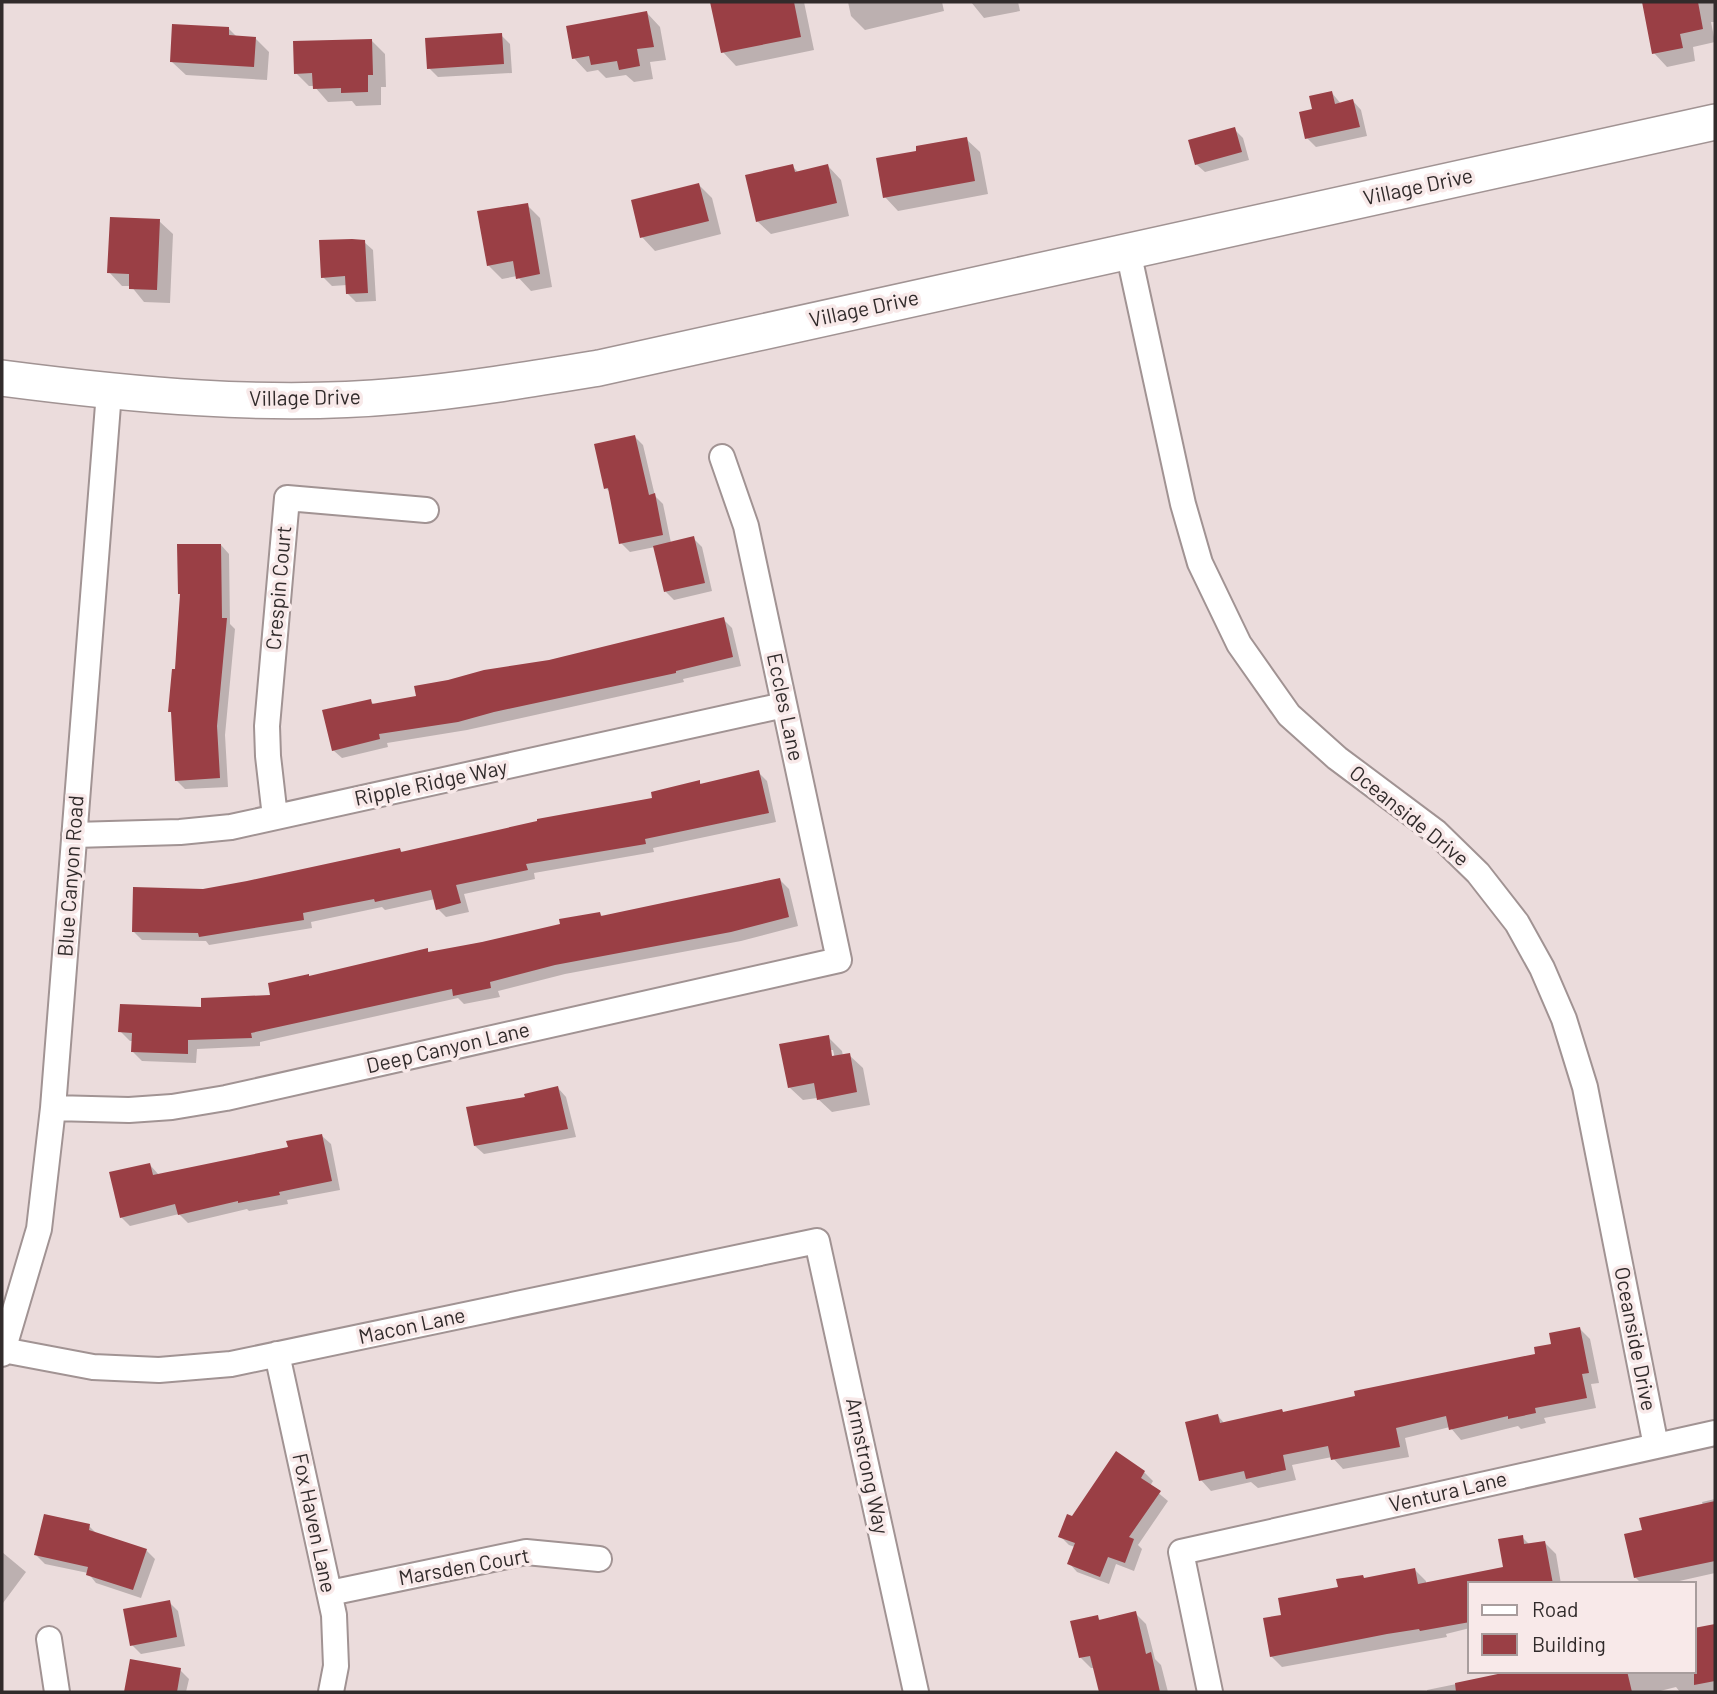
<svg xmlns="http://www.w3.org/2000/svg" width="1717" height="1694" viewBox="0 0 1717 1694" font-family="Barlow,sans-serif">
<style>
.shadow{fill:#0003;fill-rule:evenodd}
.building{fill:#9a3f45}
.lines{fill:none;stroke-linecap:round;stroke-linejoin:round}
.street-casing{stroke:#a19393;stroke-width:28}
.secondary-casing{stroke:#a19393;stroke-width:38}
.street{stroke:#fff;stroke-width:24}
.secondary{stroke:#fff;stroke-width:35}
.labels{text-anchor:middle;stroke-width:7;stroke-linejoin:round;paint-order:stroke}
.street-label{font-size:21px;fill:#312b2b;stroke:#f8e9e9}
</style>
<rect width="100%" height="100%" fill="#ebdcdc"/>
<path class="shadow" d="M 724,2 L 804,2 L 814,50 L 736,66 L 723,52 L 713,4 Z
M 848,2 L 942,2 L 944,11 L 865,30 L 851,16 Z
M 971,2 L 1018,2 L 1020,11 L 984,18 Z
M 1644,2 L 1715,2 L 1715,22 L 1711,22 L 1715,42 L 1693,47 L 1695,61 L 1667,67 L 1654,53 Z
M 647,13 L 660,27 L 666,60 L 650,62 L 653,79 L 634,82 L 626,75 L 606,78 L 598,70 L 587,72 L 574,58 Z
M 229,29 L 237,37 L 255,38 L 269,52 L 267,80 L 186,75 L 172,62 Z
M 501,35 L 510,44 L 512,73 L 438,77 L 429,68 Z
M 371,40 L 385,54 L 386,87 L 381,87 L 381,105 L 356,106 L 352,101 L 328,102 L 314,86 L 309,86 L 296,73 Z
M 1332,93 L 1341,104 L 1353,101 L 1361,110 L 1367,136 L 1316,147 L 1307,138 L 1314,111 Z
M 1234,129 L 1243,138 L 1249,160 L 1205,172 L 1196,164 Z
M 966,139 L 980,152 L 988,194 L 898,211 L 885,197 Z
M 792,166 L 799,173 L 828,166 L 841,180 L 849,216 L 771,234 L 757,221 Z
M 699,185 L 712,198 L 721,234 L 655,251 L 642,237 Z
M 527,205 L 540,218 L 552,287 L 531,291 L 517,276 L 502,279 L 488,265 Z
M 159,221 L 173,234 L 170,303 L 144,302 L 131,286 L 122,286 L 109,272 Z
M 364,242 L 373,250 L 376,301 L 356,302 L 347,293 L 347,285 L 332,286 L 323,277 Z
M 634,436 L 643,445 L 655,496 L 663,504 L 671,543 L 693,538 L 702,547 L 712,591 L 674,600 L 666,592 L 655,547 L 630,552 L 621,543 L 611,493 L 606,488 Z
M 221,545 L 229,554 L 230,624 L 235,629 L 225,735 L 228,787 L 185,789 L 177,781 L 173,714 L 170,711 L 176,671 L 182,596 Z
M 723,619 L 732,628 L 741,666 L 683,679 L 684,682 L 467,730 L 387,743 L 388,747 L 342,758 L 333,750 L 370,701 L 375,705 L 418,697 L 550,661 Z
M 758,772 L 767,781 L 776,822 L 653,848 L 654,852 L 534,873 L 535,879 L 464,894 L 469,912 L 446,917 L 438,909 L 435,899 L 385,910 L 382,907 L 311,922 L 312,928 L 209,945 L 206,941 L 142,940 L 133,931 L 203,891 L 400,850 L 403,853 L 655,799 L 699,782 L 702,785 Z
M 779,879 L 789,889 L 798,926 L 741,941 L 565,974 L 498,991 L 500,997 L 464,1004 L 458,998 L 260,1042 L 260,1046 L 197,1049 L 196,1063 L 142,1061 L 133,1052 L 133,1041 L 130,1041 L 120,1031 L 203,1009 L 273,997 L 310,977 L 427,950 L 430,953 L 562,926 L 600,914 L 603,917 Z
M 828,1037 L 842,1051 L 843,1056 L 849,1055 L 863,1068 L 870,1105 L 832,1112 L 817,1098 L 803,1100 L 789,1087 ZM 830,1050 L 833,1050 L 836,1064 L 832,1065 Z
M 558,1088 L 566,1097 L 576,1137 L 484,1154 L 475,1146 L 527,1098 Z
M 322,1136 L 331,1144 L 340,1190 L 287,1200 L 288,1204 L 249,1211 L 247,1209 L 188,1223 L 179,1214 L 130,1226 L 121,1217 L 150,1165 L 159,1175 L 290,1149 Z
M 1580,1329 L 1590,1339 L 1599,1383 L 1591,1384 L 1596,1408 L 1544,1418 L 1546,1423 L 1521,1429 L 1518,1426 L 1461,1440 L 1450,1427 L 1405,1438 L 1409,1457 L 1343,1469 L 1332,1457 L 1292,1465 L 1296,1480 L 1258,1488 L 1251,1482 L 1211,1491 L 1201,1480 L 1218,1416 L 1225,1424 L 1284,1414 L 1537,1355 Z
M 1144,1472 L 1153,1481 L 1150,1486 L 1168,1501 L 1138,1545 L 1142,1549 L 1134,1571 L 1116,1564 L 1109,1584 L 1077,1572 L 1069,1563 L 1075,1547 L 1069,1545 L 1060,1536 L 1072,1518 Z
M 1715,1499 L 1715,1573 L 1666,1584 L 1642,1584 L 1635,1577 L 1644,1531 L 1703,1505 L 1702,1502 Z
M 89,1526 L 98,1535 L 146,1550 L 155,1559 L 141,1598 L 96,1583 L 88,1573 L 45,1564 L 36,1555 Z
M 1522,1537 L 1530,1545 L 1545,1543 L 1556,1554 L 1561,1584 L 1470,1584 L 1470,1628 L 1446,1634 L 1447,1637 L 1282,1667 L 1271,1656 L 1283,1616 L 1340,1589 L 1365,1579 L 1415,1570 L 1426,1581 L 1426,1585 L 1505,1568 Z
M 2,1552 L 26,1572 L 3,1603 L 2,1602 Z
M 169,1602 L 178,1611 L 185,1646 L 141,1654 L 132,1645 Z
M 1135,1613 L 1146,1624 L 1155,1659 L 1161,1665 L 1168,1692 L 1100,1692 L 1095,1668 L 1091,1668 L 1080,1657 L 1097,1617 L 1101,1621 Z
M 1715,1626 L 1715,1692 L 1680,1692 L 1676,1687 L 1656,1692 L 1427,1692 L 1427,1690 L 1520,1671 L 1694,1671 L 1694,1630 Z
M 132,1661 L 180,1670 L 189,1679 L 186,1692 L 126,1692 Z"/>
<path class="building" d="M 710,2 L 794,2 L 801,37 L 721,53 Z
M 1642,2 L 1698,2 L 1703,29 L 1680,34 L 1683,48 L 1652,54 Z
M 647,11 L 654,47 L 637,49 L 640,66 L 619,70 L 617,61 L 591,65 L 589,56 L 572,59 L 566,26 Z
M 172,24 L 229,27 L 229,35 L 256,37 L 254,67 L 170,62 Z
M 502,33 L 504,64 L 427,69 L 425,38 Z
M 372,39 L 373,75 L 368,75 L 368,92 L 341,93 L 341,88 L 313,89 L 312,73 L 294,74 L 293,41 Z
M 1332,91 L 1335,104 L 1353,99 L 1360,127 L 1305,139 L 1299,112 L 1312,109 L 1309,96 Z
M 1235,127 L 1242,152 L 1195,165 L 1188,140 Z
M 967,137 L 975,181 L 883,198 L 876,158 L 916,151 L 916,146 Z
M 793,164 L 795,172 L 828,164 L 837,203 L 756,222 L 745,175 Z
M 699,183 L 709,221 L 640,238 L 631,200 Z
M 528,203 L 540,274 L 516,279 L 513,261 L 487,266 L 477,211 Z
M 110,217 L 160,219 L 157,290 L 129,289 L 129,274 L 107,273 Z
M 352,239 L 365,240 L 368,293 L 346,294 L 345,276 L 321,278 L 319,240 Z
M 635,435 L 649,495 L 655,493 L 663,535 L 619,544 L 608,488 L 604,489 L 594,444 Z
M 694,536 L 705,583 L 664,592 L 653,546 Z
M 177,544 L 221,544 L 222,618 L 227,618 L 217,726 L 220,778 L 175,781 L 171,712 L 168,712 L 172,669 L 175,669 L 180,594 L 178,594 Z
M 724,617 L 733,657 L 676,671 L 676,673 L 494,712 L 458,722 L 379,734 L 380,739 L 332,751 L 322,710 L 371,699 L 372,704 L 416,696 L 414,686 L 448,680 L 484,670 L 549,660 Z
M 759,770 L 769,813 L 645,839 L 646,844 L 526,864 L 528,870 L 456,885 L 461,903 L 436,910 L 431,890 L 375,902 L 374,899 L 303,913 L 304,920 L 199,937 L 198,933 L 132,932 L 133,887 L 203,889 L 247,881 L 400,848 L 401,852 L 537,821 L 537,819 L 652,798 L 651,792 L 700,780 L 700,784 Z
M 780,878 L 789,917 L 731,932 L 555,965 L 490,982 L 491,988 L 453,996 L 452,989 L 251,1033 L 252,1038 L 188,1040 L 188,1054 L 131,1052 L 132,1033 L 118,1032 L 120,1004 L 201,1007 L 201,998 L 270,995 L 268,983 L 309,974 L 309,976 L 428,948 L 428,952 L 482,942 L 560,924 L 559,919 L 600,912 L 601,916 Z
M 829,1035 L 832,1056 L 850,1053 L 857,1092 L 817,1100 L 814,1083 L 788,1088 L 779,1044 Z
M 558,1086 L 568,1129 L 474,1146 L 466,1107 L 525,1097 L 524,1094 Z
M 322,1134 L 332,1181 L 279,1192 L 280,1195 L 238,1203 L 238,1201 L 178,1215 L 175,1204 L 120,1218 L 109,1172 L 150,1163 L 153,1175 L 288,1147 L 286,1141 Z
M 1580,1327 L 1589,1373 L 1582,1374 L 1587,1398 L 1535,1408 L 1536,1413 L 1508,1419 L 1508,1416 L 1449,1430 L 1446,1416 L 1396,1428 L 1400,1447 L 1331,1460 L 1328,1446 L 1283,1455 L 1286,1470 L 1246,1479 L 1244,1471 L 1199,1481 L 1185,1422 L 1218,1414 L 1220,1423 L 1282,1409 L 1283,1412 L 1355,1396 L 1354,1391 L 1535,1354 L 1534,1347 L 1551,1344 L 1549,1333 Z
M 1116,1451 L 1145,1471 L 1141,1478 L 1161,1491 L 1129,1537 L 1134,1539 L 1125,1563 L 1108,1557 L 1100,1577 L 1067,1564 L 1075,1543 L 1058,1537 L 1067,1514 L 1072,1516 Z
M 1715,1501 L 1715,1561 L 1634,1578 L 1624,1534 L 1642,1530 L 1639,1518 Z
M 44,1514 L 90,1524 L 89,1530 L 147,1549 L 133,1590 L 86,1575 L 88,1567 L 34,1555 Z
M 1523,1535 L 1524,1544 L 1545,1541 L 1553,1584 L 1470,1584 L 1470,1622 L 1420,1631 L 1419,1629 L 1387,1634 L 1270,1657 L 1263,1618 L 1281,1615 L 1278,1598 L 1338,1587 L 1336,1579 L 1363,1575 L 1364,1578 L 1415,1568 L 1418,1584 L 1503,1567 L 1498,1539 Z
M 170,1600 L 177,1637 L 130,1646 L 123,1609 Z
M 1136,1611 L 1146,1654 L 1151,1652 L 1160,1692 L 1099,1692 L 1090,1656 L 1079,1658 L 1070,1621 L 1098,1615 L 1099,1620 Z
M 1715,1624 L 1715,1681 L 1694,1685 L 1694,1628 Z
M 130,1659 L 181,1668 L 177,1692 L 124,1692 Z
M 1512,1671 L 1627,1671 L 1632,1692 L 1456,1692 L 1455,1683 Z"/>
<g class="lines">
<defs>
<path id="street" d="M 1128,251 L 1183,504 L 1200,563 L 1239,644 L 1289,715 L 1337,758 L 1436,832 L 1478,873 L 1517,923 L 1542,968 L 1564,1019 L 1585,1087 L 1656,1446
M 275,817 L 268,756 L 267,726 L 287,498 L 426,510
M 74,835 L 180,832 L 231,827 L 784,705
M 53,1108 L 129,1110 L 172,1107 L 226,1098 L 839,960 L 746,526 L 722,457
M 3,1350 L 93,1367 L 159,1370 L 231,1364 L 817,1241 L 916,1692
M 2,1354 L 39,1229 L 53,1108 L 109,392
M 277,1354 L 334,1615 L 336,1666 L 331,1692
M 330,1593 L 526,1552 L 599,1559
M 49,1639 L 57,1692
M 1210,1692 L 1181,1552 L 1715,1433"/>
<path id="secondary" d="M 2,378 C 133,395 267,408 399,396 C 466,390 532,379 599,368 L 1715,122"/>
</defs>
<use href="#street" class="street-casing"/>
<use href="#secondary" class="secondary-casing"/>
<use href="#street" class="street"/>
<use href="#secondary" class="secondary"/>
</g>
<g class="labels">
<g class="street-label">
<text transform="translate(1418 187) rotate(-12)" y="7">Village Drive</text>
<text transform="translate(864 309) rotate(-12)" y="7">Village Drive</text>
<text transform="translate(305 398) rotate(-1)" y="7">Village Drive</text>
<text transform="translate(279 588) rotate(-85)" y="7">Crespin Court</text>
<text transform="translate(785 707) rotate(78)" y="7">Eccles Lane</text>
<text transform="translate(431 783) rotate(-12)" y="7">Ripple Ridge Way</text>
<text transform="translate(1409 816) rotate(39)" y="7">Oceanside Drive</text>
<text transform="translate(71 876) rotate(-86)" y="7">Blue Canyon Road</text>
<text transform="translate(448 1048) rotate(-13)" y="7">Deep Canyon Lane</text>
<text transform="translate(412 1326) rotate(-12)" y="7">Macon Lane</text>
<text transform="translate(1635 1339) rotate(79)" y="7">Oceanside Drive</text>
<text transform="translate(867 1466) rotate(78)" y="7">Armstrong Way</text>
<text transform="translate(1448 1492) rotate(-13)" y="7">Ventura Lane</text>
<text transform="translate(314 1523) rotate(78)" y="7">Fox Haven Lane</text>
<text transform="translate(464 1567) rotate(-10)" y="7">Marsden Court</text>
</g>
</g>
<rect width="1717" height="1694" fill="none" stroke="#312b2b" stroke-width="7"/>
<rect x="1468" y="1582" width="228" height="91" fill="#f8e9e9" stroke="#a89d9d" stroke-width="2"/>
<rect x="1482" y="1605" width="35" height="10" fill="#ffffff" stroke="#a89d9d" stroke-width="2"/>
<text x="1532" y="1617" font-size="21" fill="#312b2b">Road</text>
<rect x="1482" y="1634" width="35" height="21" fill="#9a3f45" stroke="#a89d9d" stroke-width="2"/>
<text x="1532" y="1652" font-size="21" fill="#312b2b">Building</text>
</svg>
